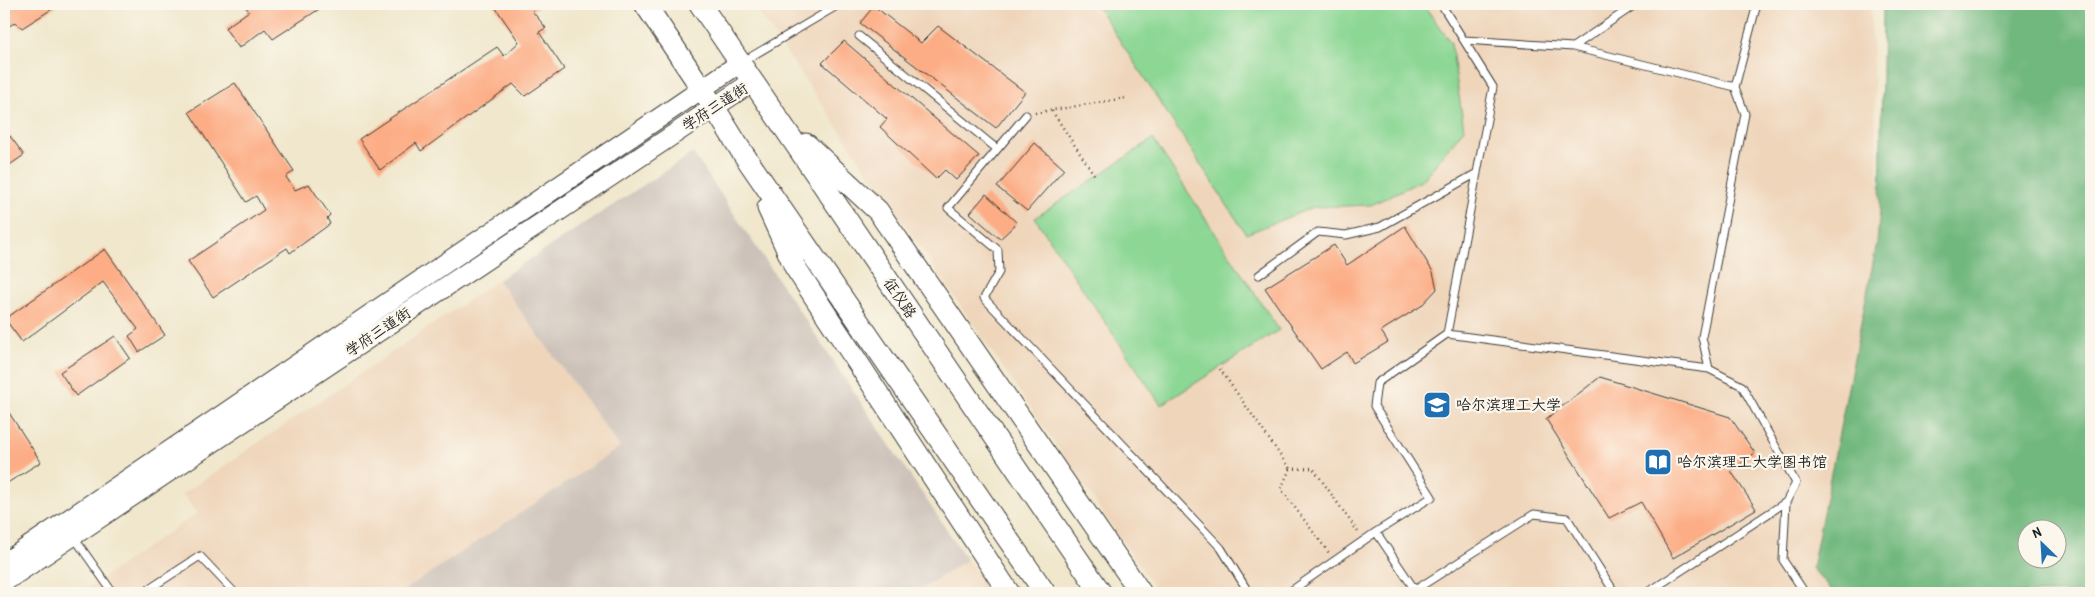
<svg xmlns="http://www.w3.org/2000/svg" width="2095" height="597" viewBox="0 0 2095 597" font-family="'Patrick Hand','LXGW WenKai TC',sans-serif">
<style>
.built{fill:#efd6bb}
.industrial{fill:#cdc2b9}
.green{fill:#8cd794;stroke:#547a58}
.forest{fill:#71b87e;stroke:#466a4d;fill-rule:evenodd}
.building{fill:#fcad85}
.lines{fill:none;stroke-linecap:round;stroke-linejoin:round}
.lane-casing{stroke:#3c3a36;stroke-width:9}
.secondary-casing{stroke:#3c3a36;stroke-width:21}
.primary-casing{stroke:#3c3a36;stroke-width:23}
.path{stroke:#3c3a36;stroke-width:2.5;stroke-dasharray:1 4;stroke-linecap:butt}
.lane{stroke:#fff;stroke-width:7}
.secondary{stroke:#fff;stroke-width:19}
.primary{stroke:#fff;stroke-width:21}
.labels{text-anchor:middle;stroke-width:4.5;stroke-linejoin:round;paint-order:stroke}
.street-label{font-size:15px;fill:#1c1c1c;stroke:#fbf7ec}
.poi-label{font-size:15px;fill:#1c1c1c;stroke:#fbf7ec;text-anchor:start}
</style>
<rect width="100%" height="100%" fill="#fbf7ec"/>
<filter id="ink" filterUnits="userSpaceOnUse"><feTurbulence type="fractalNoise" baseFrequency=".02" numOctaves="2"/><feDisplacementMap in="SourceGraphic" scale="10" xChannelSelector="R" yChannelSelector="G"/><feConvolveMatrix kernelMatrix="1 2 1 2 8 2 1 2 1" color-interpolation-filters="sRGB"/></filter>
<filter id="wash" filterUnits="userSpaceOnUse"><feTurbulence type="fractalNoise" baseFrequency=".0096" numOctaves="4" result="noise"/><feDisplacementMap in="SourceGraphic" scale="20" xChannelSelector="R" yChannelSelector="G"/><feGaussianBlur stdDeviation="1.12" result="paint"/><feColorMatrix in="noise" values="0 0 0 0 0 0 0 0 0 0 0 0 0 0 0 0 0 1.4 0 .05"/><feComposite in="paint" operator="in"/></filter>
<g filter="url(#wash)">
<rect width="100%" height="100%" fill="#f0e7cc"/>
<path class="built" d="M 753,4 L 1870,4 L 1880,209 L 1877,243 L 1812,568 L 1834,593 L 1158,593 Z
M 498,280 L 620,447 L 400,593 L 80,593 L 197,513 L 183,494 Z
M 967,560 L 990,593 L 915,593 Z"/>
<path class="industrial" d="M 693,153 L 967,560 L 915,593 L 400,593 L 620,447 L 498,280 Z"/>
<path class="green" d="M 1096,4 L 1423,4 L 1451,43 L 1464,129 L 1423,180 L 1371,205 L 1314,207 L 1246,234 Z
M 1153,139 L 1279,330 L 1161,405 L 1035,218 Z"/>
<path class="forest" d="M 1883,4 L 2091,4 L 2091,593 L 1834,593 L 1812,568 L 1877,243 L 1880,209 ZM 2028,530 L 2058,530 L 2058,560 L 2028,560 Z"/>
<g id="blocks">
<path class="building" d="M 4,4 L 60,4 L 22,28 L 16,22 L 4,29 Z
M 243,4 L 327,4 L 273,39 L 265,29 L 239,48 L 225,28 L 249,11 Z
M 493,4 L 536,4 L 538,7 L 532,11 L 546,28 L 539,32 L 564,69 L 525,96 L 513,84 L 421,151 L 416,143 L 380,170 L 359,139 L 497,47 L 504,56 L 519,42 Z
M 874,6 L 921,43 L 938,26 L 1025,92 L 996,128 L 860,23 Z
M 844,41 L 979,156 L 956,180 L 945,170 L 936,179 L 880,127 L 887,119 L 822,63 Z
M 235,83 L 294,171 L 286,177 L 295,190 L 309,184 L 330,215 L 327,218 L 330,224 L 290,253 L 287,248 L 213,297 L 188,261 L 264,210 L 256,196 L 246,202 L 189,112 Z
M 10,136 L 24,155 L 4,169 L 4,140 Z
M 1035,143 L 1064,169 L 1027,211 L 997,187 Z
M 986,194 L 1017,223 L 1000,239 L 970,213 Z
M 1405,226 L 1433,272 L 1437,289 L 1421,306 L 1381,331 L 1388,342 L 1353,363 L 1347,352 L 1321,369 L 1265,288 L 1334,245 L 1347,265 Z
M 105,249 L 165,335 L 139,352 L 129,336 L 138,329 L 103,282 L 22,342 L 5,319 Z
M 115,336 L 130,358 L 76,396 L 60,372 Z
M 1600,377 L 1730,417 L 1755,453 L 1731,471 L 1756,509 L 1673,558 L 1641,502 L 1609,518 L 1546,419 Z
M 4,405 L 41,462 L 4,485 Z"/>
</g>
</g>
<g filter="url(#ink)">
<use href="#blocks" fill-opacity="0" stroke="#3c3a36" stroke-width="1"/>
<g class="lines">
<defs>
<path id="lane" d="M 859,36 L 997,149
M 1464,40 L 1573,47 L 1735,87 L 1757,4
M 1573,47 L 1636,4
M 742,62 L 840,4
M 1026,115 L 948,208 L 998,250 L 999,272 L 984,298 L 1221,548 L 1249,593
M 1259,275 L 1318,232 L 1346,235 L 1380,227 L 1477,173
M 1447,334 L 1709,369 L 1742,386 L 1796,483 L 1786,502 L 1783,560 L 1805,593
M 1709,369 L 1702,337 L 1745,114 L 1735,87
M 1376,532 L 1415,590 L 1534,514 L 1567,518 L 1615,593
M 73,536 L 113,593
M 143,593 L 200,556 L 235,593
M 1288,593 L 1376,532 L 1432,497 L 1374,406 L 1377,383 L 1447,334 L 1493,87 L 1441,4
M 1647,593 L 1786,502"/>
<path id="secondary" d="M 4,563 L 740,63
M 4,582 L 752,82"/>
<path id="primary" d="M 645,4 L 714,107 L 740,149 L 1045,593
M 700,4 L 1101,593
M 806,144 L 878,211 L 1141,593
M 768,208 L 795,267 L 1009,593"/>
</defs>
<use href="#lane" class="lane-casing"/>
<use href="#secondary" class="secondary-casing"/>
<use href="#primary" class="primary-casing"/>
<path class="path" d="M 1052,111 L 1095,176
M 1035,113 L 1126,98
M 1220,369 L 1290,469
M 1290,469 L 1313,468 L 1358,532
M 1290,469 L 1281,489 L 1329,553"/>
<use href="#lane" class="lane"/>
<use href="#secondary" class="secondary"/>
<use href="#primary" class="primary"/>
</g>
</g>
<defs>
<symbol id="university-square" viewBox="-11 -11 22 22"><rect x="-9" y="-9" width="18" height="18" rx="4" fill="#1f6fb2" stroke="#fbf7ec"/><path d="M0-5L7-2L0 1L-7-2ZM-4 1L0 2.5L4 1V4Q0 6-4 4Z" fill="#fff"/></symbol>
<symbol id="library-square" viewBox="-11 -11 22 22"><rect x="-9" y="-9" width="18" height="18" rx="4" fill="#1f6fb2" stroke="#fbf7ec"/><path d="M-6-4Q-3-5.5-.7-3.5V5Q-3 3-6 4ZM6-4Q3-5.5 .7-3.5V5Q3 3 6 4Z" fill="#fff"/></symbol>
</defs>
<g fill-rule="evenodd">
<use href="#university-square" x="1421" y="389" width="32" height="32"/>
<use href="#library-square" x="1642" y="446" width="32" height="32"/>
</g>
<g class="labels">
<g class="street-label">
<text transform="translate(715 107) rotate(-33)" y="5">学府三道街</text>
<text transform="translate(900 298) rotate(56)" y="5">征仪路</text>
<text transform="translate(378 332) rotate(-34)" y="5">学府三道街</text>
</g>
<g class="poi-label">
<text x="1456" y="410">哈尔滨理工大学</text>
<text x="1677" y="467">哈尔滨理工大学图书馆</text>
</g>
</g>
<rect width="2095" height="597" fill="none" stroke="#fbf7ec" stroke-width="20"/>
<g transform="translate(2042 544) rotate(335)"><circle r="24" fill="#fbf7ec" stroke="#a29f99"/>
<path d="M0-4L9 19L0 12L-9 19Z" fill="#1f6fb2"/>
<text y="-8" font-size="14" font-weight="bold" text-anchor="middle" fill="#1c1c1c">N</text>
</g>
</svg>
